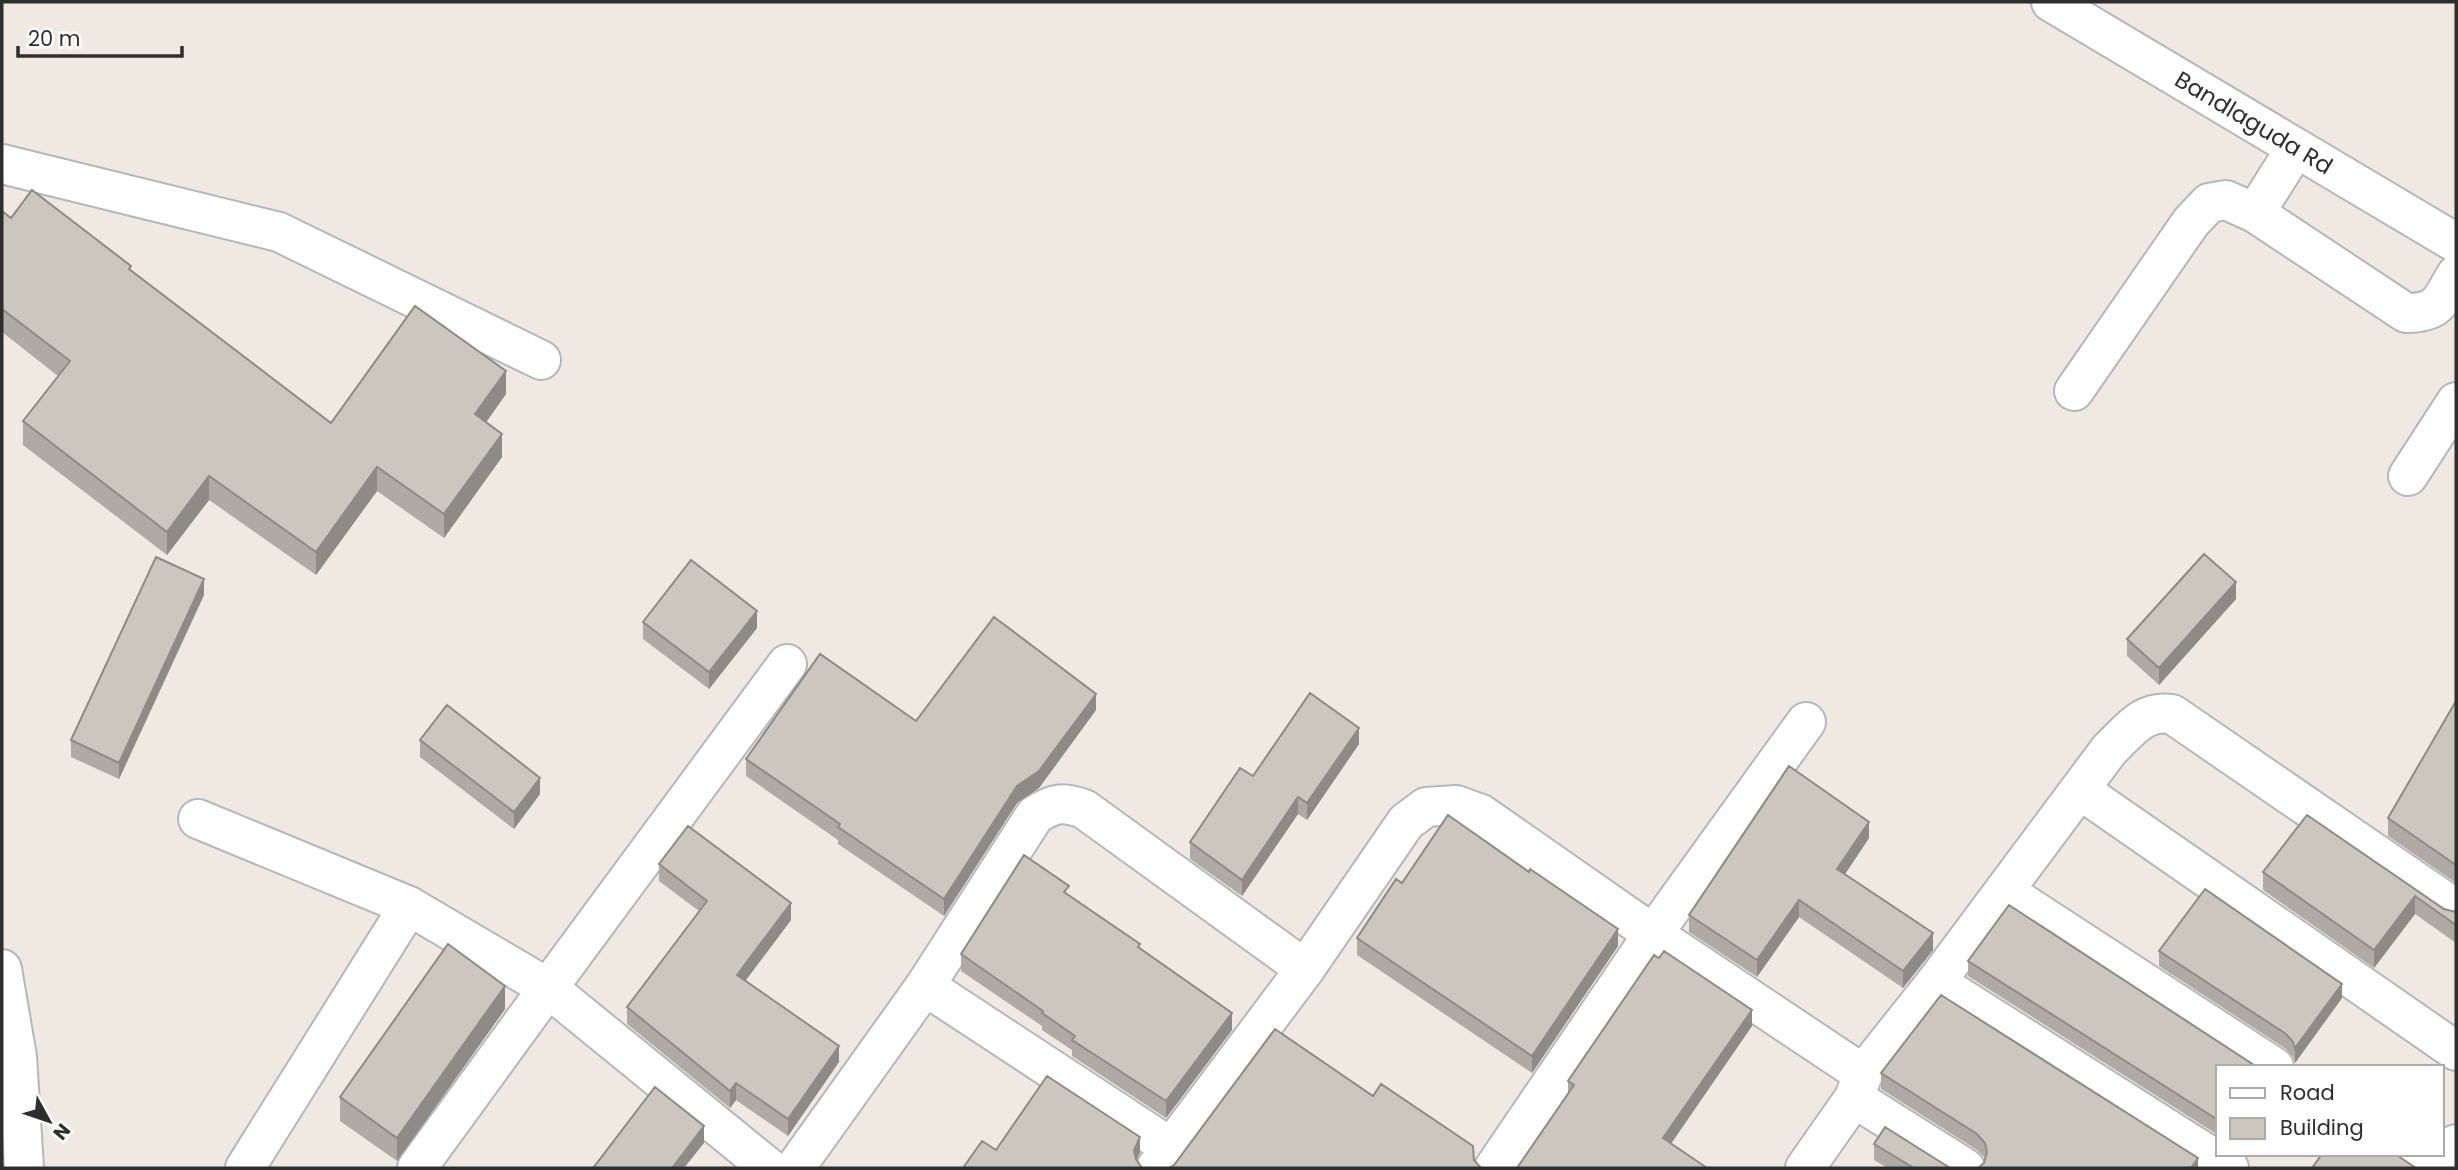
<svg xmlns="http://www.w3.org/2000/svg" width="2458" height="1170" viewBox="0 0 2458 1170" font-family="Poppins,sans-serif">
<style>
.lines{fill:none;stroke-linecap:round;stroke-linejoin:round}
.minor-casing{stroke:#b4b7c1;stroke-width:42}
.minor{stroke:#fff;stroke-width:38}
.wall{fill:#afaba4}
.shaded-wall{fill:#8e8b86}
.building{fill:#cbc7bf;stroke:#8e8b86;stroke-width:2}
.labels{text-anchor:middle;stroke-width:7;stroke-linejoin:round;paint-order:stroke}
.street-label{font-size:23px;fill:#2e2e2e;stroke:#fff}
</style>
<rect width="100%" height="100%" fill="#efe9e1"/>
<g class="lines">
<defs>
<g id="minor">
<path id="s1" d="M 2051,2 L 2456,243"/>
<path d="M 2,164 L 279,232 L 541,360"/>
<path d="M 2255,213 L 2296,148"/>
<path d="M 2074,391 L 2191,222 L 2209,203 L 2226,200 L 2255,213 L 2406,313 C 2440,313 2440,301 2456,275"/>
<path d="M 2408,476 L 2456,402"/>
<path d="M 2080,790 L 2456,1051"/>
<path d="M 198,819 L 409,906 L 548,988 L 787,664"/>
<path d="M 2004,891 L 2274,1067"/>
<path d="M 2,969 L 17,1057 L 24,1168"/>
<path d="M 1936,982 L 2229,1168"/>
<path d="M 1854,1098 L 1965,1168"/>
<path d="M 1170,1147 L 925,986 L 1035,815 C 1054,803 1062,801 1084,809 L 1305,969"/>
<path d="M 2408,1154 L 2430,1168"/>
<path d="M 245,1168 L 409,906"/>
<path d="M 417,1168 L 548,988 L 769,1168"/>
<path d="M 795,1168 L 925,986"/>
<path d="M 1156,1168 L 1305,969 L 1406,822 L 1426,807 L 1456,805 L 1481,814 L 1653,934 L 1863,1074"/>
<path d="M 1494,1168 L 1653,934 L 1806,722"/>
<path d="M 1805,1168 L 1854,1098 L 1863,1074 L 1936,982 L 2109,750 C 2130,730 2142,710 2172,714 L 2456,909"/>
<path d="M 2442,1168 L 2456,1144"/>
</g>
</defs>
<use href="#minor" class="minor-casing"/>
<use href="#minor" class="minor"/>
</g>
<path class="wall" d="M 2,211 L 11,218 L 131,271 L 331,423 L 506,394 L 486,422 L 502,457 L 444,538 L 377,491 L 316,575 L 209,500 L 167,555 L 23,445 L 23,421 L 58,376 L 2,332 Z
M 204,595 L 119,779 L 71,757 L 71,740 Z
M 2236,599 L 2159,685 L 2127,656 L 2127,639 Z
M 643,622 L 757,628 L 709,689 L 643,639 Z
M 2456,701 L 2456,883 L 2388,836 L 2388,818 Z
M 1096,710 L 1039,788 L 1017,803 L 944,916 L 838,844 L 838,840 L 746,776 L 746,759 L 916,721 Z
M 420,740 L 540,794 L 514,829 L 420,757 Z
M 1359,744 L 1307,820 L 1298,814 L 1242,896 L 1190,859 L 1190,842 L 1253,776 Z
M 2307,815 L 2444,909 L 2456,912 L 2456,943 L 2415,914 L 2374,968 L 2263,890 L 2263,872 Z
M 1869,838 L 1845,874 L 1933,950 L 1903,988 L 1799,917 L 1757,977 L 1689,932 L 1689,915 Z
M 659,864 L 791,920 L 745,981 L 839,1062 L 788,1136 L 736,1100 L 730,1108 L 627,1024 L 627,1007 L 699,911 L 659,881 Z
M 1402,883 L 1618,946 L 1532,1073 L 1357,955 L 1357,938 Z
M 1140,948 L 1232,1030 L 1166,1118 L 1072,1056 L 1072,1050 L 1042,1030 L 1042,1026 L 961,971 L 961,954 Z
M 2159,951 L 2342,998 L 2295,1063 L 2293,1057 L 2286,1049 L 2159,966 Z
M 1968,961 L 2218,1067 L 2218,1135 L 1968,976 Z
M 505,1009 L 397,1161 L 340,1121 L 340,1097 Z
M 1752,1026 L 1671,1144 L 1568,1094 L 1568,1081 Z
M 1881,1073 L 2198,1168 L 1984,1163 L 1985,1158 L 1977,1150 L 1881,1089 Z
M 1874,1144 L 1950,1168 L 1888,1168 L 1874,1160 Z"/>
<path class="shaded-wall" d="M 506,371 L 506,394 L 475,438 L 475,414 Z
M 502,434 L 502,457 L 444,538 L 444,514 Z
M 377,467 L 377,491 L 316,575 L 316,552 Z
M 209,476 L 209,500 L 167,555 L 167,532 Z
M 204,579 L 204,595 L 119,779 L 119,763 Z
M 2236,582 L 2236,599 L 2159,685 L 2159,668 Z
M 757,611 L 757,628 L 709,689 L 709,672 Z
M 1096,694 L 1096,710 L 1039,788 L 1017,803 L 944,916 L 944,899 L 1017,786 Z
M 1359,728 L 1359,744 L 1307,820 L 1307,803 Z
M 540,778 L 540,794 L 514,829 L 514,812 Z
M 1298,797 L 1298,814 L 1242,896 L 1242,880 Z
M 1869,822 L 1869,838 L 1837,886 L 1837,869 Z
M 2415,896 L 2415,914 L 2374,968 L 2374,950 Z
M 1799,900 L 1799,917 L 1757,977 L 1757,960 Z
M 791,903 L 791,920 L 737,992 L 737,975 Z
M 1618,929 L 1618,946 L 1532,1073 L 1532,1056 Z
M 1933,933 L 1933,950 L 1903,988 L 1903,971 Z
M 2342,984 L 2342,998 L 2295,1063 L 2295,1048 Z
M 505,986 L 505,1009 L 397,1161 L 397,1138 Z
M 1752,1010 L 1752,1026 L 1663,1155 L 1663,1138 Z
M 1232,1013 L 1232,1030 L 1166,1118 L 1166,1101 Z
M 839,1046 L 839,1062 L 788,1136 L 788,1119 Z
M 736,1083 L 736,1100 L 730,1108 L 730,1091 Z
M 704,1126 L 704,1143 L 684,1168 L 672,1168 Z
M 1140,1137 L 1140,1153 L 1134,1166 L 1134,1150 Z
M 2198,1158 L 2198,1168 L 2191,1168 Z"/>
<path class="building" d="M 32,190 L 131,266 L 129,269 L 331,423 L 415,306 L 506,371 L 475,414 L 502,434 L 444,514 L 377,467 L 316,552 L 209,476 L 167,532 L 23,421 L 70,361 L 2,309 L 2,211 L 11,218 Z
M 2204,554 L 2236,582 L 2159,668 L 2127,639 Z
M 156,557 L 204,579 L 119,763 L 71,740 Z
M 691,560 L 757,611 L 709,672 L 643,622 Z
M 994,617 L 1096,694 L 1039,771 L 1017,786 L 944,899 L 838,827 L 840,824 L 746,759 L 820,654 L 916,721 Z
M 1310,693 L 1359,728 L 1307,803 L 1298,797 L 1242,880 L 1190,842 L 1240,768 L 1253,776 Z
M 2456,701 L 2456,865 L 2388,818 Z
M 447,705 L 540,778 L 514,812 L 420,740 Z
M 1789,766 L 1869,822 L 1837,869 L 1933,933 L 1903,971 L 1799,900 L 1757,960 L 1689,915 Z
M 1448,815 L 1529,872 L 1530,869 L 1618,929 L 1532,1056 L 1357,938 L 1396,879 L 1402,883 Z
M 2307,815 L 2444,909 L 2456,912 L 2456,925 L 2415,896 L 2374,950 L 2263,872 Z
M 688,826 L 791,903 L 737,975 L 839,1046 L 788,1119 L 736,1083 L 730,1091 L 627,1007 L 707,901 L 659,864 Z
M 1024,855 L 1069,886 L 1064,892 L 1140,944 L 1138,947 L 1232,1013 L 1166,1101 L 1072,1040 L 1075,1036 L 1042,1013 L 1043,1011 L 961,954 Z
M 2205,889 L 2342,984 L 2295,1048 L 2293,1042 L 2286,1034 L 2159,951 Z
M 2009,905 L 2257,1067 L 2218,1067 L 2218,1120 L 1968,961 Z
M 448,944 L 505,986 L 397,1138 L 340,1097 Z
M 1664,951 L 1752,1010 L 1663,1138 L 1707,1168 L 1517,1168 L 1574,1085 L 1568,1081 L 1654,955 L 1659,958 Z
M 1941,995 L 2198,1158 L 2191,1168 L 1978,1168 L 1984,1163 L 1987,1152 L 1985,1143 L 1977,1134 L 1881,1073 Z
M 1275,1029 L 1373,1096 L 1381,1084 L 1473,1146 L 1474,1160 L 1481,1168 L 1169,1168 L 1174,1165 Z
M 1047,1076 L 1140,1137 L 1134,1150 L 1136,1159 L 1142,1168 L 963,1168 L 982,1141 L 996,1150 Z
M 655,1087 L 704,1126 L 672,1168 L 596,1168 L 594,1167 Z
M 1885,1127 L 1950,1168 L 1914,1168 L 1874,1144 Z
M 2322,1154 L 2395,1154 L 2416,1168 L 2312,1168 Z"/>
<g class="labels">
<g class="street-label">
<text dy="8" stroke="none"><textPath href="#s1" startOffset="236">Bandlaguda Rd</textPath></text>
</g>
</g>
<rect width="2458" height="1170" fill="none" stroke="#2e2e2e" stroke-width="7"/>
<rect x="2216" y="1065" width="228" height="91" fill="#ffffff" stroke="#ababab" stroke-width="2"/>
<rect x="2230" y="1088" width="35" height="10" fill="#ffffff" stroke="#ababab" stroke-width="2"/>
<text x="2280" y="1100" font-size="21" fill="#2e2e2e">Road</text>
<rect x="2230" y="1118" width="35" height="21" fill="#cbc7bf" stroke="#ababab" stroke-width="2"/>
<text x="2280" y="1135" font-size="21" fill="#2e2e2e">Building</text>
<g transform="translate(49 1121) rotate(130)" stroke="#ffffff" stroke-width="5" paint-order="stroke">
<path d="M0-5L12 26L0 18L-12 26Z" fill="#2e2e2e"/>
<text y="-10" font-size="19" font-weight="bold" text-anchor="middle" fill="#2e2e2e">N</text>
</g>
<path d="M18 46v10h164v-10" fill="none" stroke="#2e2e2e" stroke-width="3.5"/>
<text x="28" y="46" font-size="21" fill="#2e2e2e" stroke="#ffffff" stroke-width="5" paint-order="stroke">20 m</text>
</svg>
